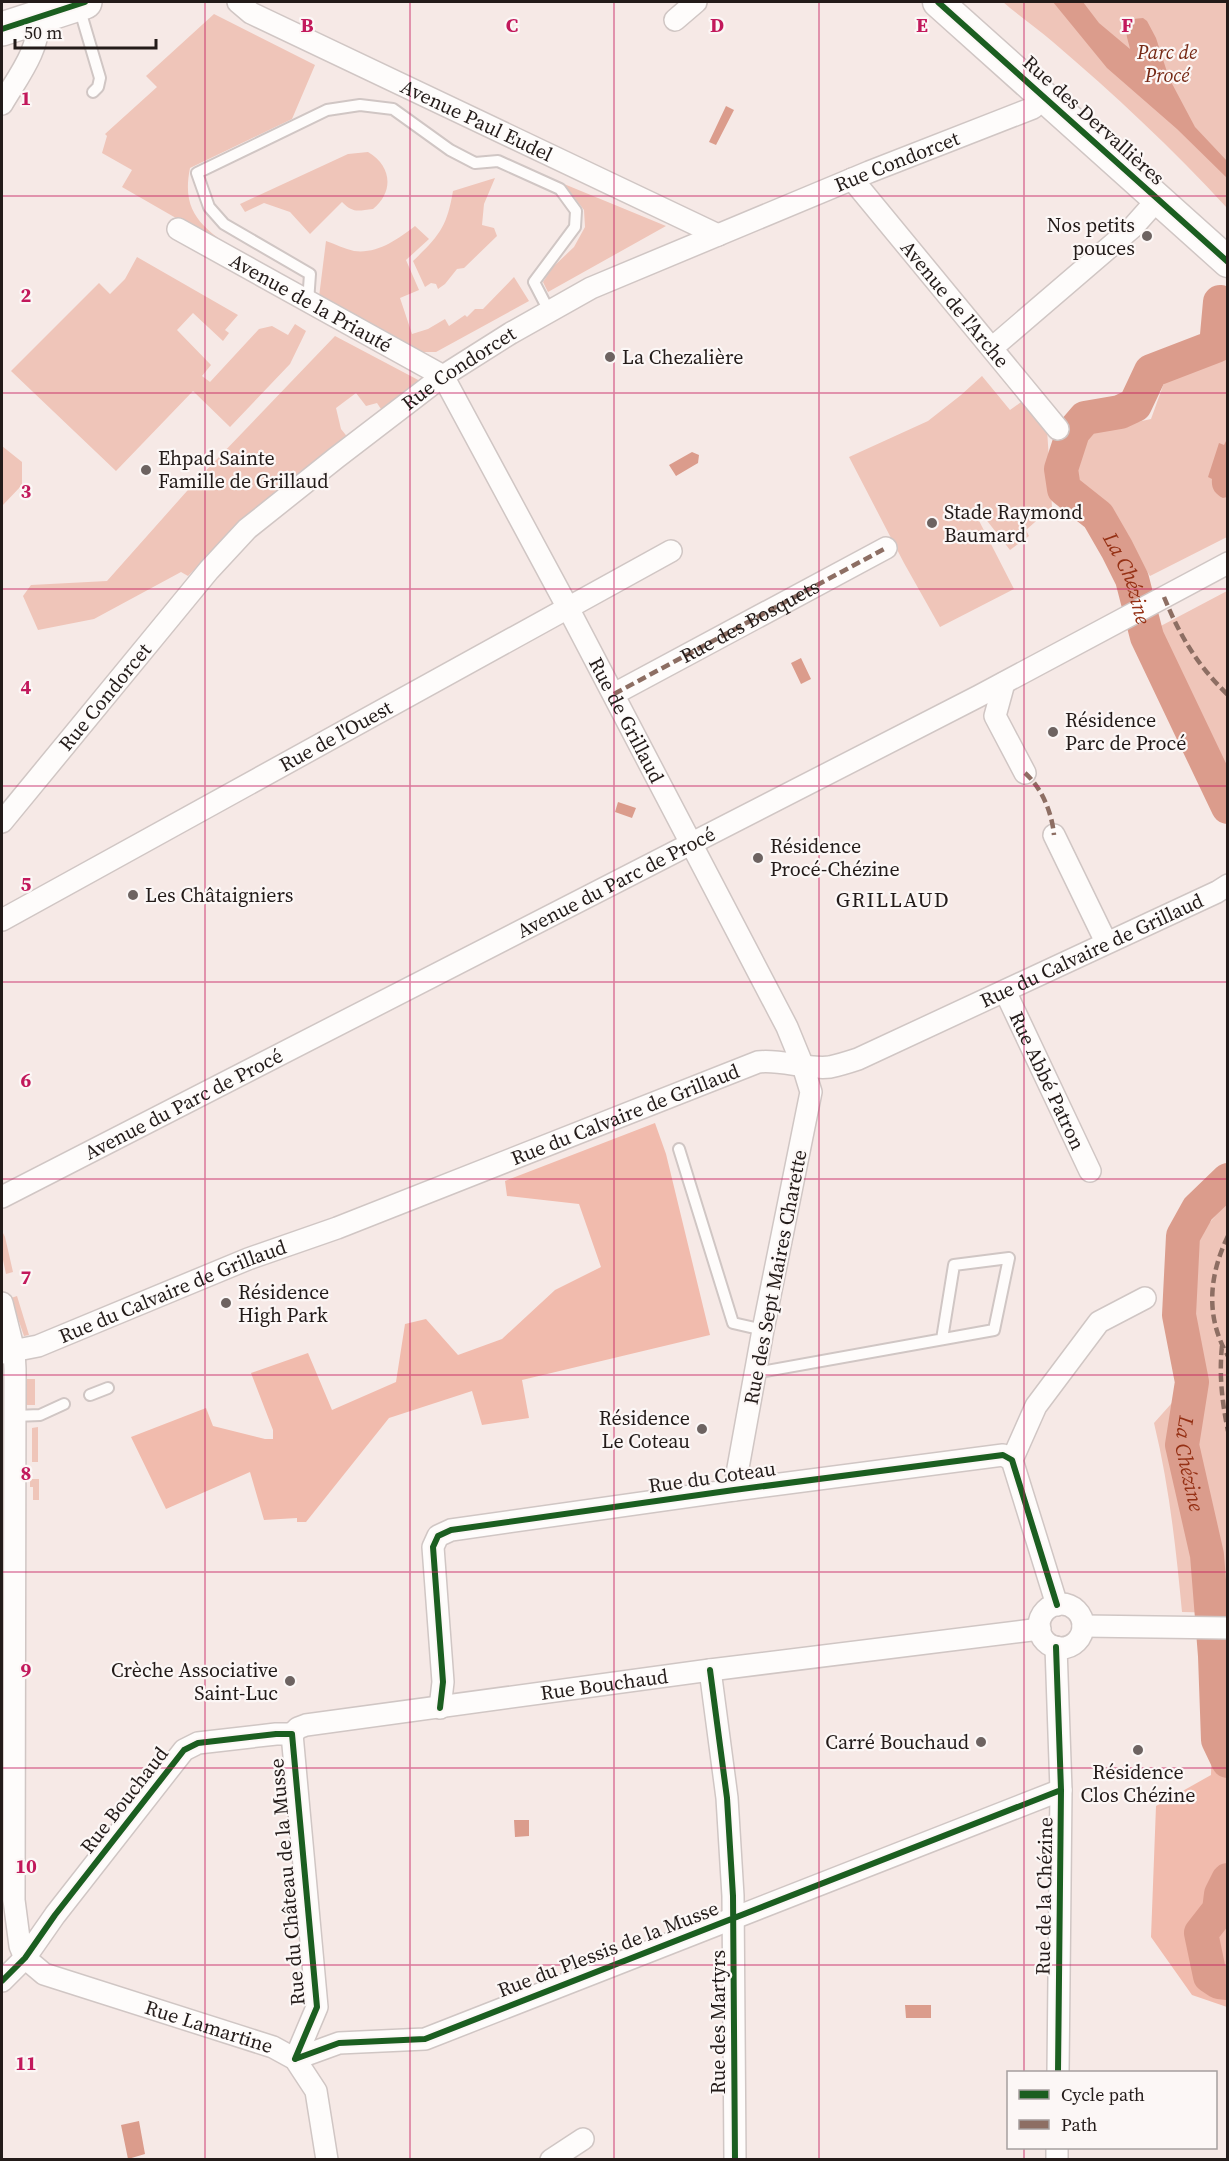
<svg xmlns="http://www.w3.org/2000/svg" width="1229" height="2161" viewBox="0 0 1229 2161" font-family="'Source Serif 4',serif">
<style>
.green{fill:#efc5b9}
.forest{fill:#f1bbad}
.water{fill:#db9c8c}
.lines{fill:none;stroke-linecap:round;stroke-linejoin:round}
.river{stroke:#db9c8c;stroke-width:34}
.lane-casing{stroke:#d0c6c4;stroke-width:14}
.street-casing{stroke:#d0c6c4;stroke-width:24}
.secondary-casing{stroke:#d0c6c4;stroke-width:33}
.primary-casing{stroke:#d0c6c4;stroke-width:36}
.lane{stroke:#fefcfb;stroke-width:10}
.street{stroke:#fefcfb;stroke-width:21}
.secondary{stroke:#fefcfb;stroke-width:30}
.primary{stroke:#fefcfb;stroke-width:33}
.quiet{stroke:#8d6e63;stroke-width:4.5;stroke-dasharray:9 4.5;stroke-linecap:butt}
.cycleway-casing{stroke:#fcf7f6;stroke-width:10}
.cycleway{stroke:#1b5e20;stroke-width:6}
.grid{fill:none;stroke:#c2185b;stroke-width:1.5;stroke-opacity:0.55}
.poi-dot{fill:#6d6361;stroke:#fcf7f6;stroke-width:2}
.labels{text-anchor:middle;stroke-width:4.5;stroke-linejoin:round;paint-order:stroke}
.park-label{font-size:20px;font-style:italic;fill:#762915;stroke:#fcf7f6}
.street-label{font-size:20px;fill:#231b19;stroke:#fcf7f6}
.poi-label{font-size:20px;fill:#231b19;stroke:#fcf7f6;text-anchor:start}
.water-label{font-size:21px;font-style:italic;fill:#953014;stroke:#fcf7f6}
.neighbourhood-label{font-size:21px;letter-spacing:1.5px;fill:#231b19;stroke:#fcf7f6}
.grid-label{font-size:20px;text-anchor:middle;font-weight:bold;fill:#c2185b;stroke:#fcf7f6;stroke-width:4.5;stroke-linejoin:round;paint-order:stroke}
</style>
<rect width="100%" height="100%" fill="#f6e9e6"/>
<path class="green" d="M 1003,2 L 1227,2 L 1227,208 C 1173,149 1114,94 1053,42 C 1037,28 1019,16 1003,2 Z
M 214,14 L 315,65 L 292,119 L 190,168 C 180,217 207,229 242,256 L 122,187 L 132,170 L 102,153 L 107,136 L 105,134 L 157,87 L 146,76 Z
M 368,152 C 392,166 394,192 373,209 C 357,211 353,213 342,202 L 310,234 L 290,212 L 264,203 L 245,212 L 240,204 L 348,154 Z
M 495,178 L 484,204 L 482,225 L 494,228 L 497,236 L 464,268 L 457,269 L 445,284 L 438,289 L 436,284 L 431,283 L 425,287 L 413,261 C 439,236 447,227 453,191 Z
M 564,184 L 666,226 L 548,292 L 543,282 L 553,267 L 574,247 L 585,227 L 584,210 Z
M 415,226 L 429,239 L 406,260 L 419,290 L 400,298 L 412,334 L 428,329 L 445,319 L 449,326 L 465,315 L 467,317 L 475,309 L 483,309 L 514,277 L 529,301 L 436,352 L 423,352 L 319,297 L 326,241 C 335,244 345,249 354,251 C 377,254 397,240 415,226 Z
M 137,257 L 238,315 L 225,330 L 229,333 L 223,341 L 193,313 L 177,330 L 211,365 L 202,376 L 210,382 L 259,329 L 272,326 L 288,335 L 295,324 L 306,331 L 290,364 L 230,427 L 193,391 L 116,471 L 11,371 L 99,283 L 110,294 L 125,279 Z
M 335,336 L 422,382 L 383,412 L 377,403 L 366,406 L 356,393 L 336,408 L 341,429 L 349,439 L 242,521 L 188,576 L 181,572 L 94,619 L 38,630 L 23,596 L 31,585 L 107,581 L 195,482 Z
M 1227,357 L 1227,537 L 1150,576 L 1111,515 L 1073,482 L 1086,433 L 1151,419 L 1165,380 Z
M 982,376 L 1010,410 L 1024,400 L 1047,429 L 1052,507 L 1026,530 L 1029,536 L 1010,550 L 988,522 L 973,509 L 1014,589 L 940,627 L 904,563 L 849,457 L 928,421 L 961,395 Z
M 2,446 L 22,462 L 22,485 L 2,506 Z
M 1227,591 L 1227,780 L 1157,628 Z
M 1227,1203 L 1227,1613 L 1182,1612 C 1176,1548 1169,1485 1154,1423 L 1187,1386 L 1192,1355 L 1187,1318 L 1186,1249 Z
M 2,1231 L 5,1237 L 13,1272 L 6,1274 L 2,1255 Z
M 17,1296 L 29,1335 L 24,1336 L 11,1298 Z
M 25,1379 L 35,1379 L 35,1405 L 24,1405 Z
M 38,1427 L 38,1462 L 32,1462 L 32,1428 Z
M 30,1479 L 39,1479 L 39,1500 L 33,1500 L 33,1487 L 30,1487 Z"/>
<path class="forest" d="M 655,1123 L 666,1154 L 710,1335 L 522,1380 L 529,1418 L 482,1425 L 472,1391 L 389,1418 L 306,1522 L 297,1522 L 297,1518 L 264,1520 L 250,1472 L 166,1509 L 131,1437 L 206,1408 L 213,1426 L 265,1439 L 273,1439 L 273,1430 L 251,1373 L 308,1353 L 332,1410 L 396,1382 L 405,1324 L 426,1319 L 458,1355 L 502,1339 L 555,1290 L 601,1267 L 579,1204 L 507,1196 L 505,1181 Z
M 1211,1642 L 1228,1644 L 1227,2007 L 1192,1995 L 1151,1937 L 1156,1806 L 1211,1775 L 1214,1671 Z"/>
<path class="water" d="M 1053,2 L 1083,2 L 1099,23 L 1130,49 C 1127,35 1123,33 1133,19 L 1143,18 L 1147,21 L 1156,38 L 1169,78 L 1195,127 L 1227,161 L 1227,178 L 1177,129 L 1107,68 Z
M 726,106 L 734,110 L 716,145 L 709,142 Z
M 1227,439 L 1227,497 L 1223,498 C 1215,494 1211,488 1212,479 L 1208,477 L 1219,443 L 1224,445 Z
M 692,452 L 699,455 L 698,463 L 676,476 L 669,465 Z
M 801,658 L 811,679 L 801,684 L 791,663 Z
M 618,802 L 636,808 L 632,818 L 615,812 Z
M 514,1820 L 529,1820 L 529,1836 L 515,1837 Z
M 905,2005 L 931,2005 L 931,2018 L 906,2018 Z
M 139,2121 L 145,2154 L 128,2159 L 121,2125 Z"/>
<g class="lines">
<g class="river">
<path id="s1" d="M 1220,302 L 1216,346 L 1151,371 L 1135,405 L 1120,412 L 1085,418 L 1073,432 L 1061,469 L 1064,489 L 1098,516 L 1117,549 L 1132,579 L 1147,637 L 1228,807"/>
<path id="s2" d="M 1228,1180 L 1198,1209 L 1183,1236 L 1179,1315 L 1192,1382 L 1182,1445 L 1207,1555 L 1215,1656 L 1218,1740 L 1228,1761"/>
<path d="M 1228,1880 L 1221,1894 L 1219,1910 L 1201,1933 L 1210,1976 L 1219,1982 L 1228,1983"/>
</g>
<defs>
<path id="lane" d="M 79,7 L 100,78 L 98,87 L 93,92
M 308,302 L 310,274 L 224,224 L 209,207 L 197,173 L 327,110 L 360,105 L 393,109 L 450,150 L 475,163 L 498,161 L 560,189 L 576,211 L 575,227 L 534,282 L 549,311
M 679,1149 L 733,1323 L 763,1330
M 755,1373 L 994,1330 L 1009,1258 L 954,1265 L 942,1339
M 90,1395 L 108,1388
M 15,1416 L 40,1415 L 64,1404"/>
<g id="street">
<path id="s3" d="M 238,2 L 251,13 L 718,235"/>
<path d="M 675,20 L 696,2"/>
<path d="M 2,104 C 17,78 41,49 38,17"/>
<path id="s4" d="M 852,179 L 1058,429"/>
<path id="s5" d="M 178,229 L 443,376 L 568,608 L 787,1027 L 803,1066 L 811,1092 L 763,1330 L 734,1490"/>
<path d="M 992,348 L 1133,227 L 1157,200"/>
<path d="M 1004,683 L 995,716 L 1025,773"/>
<path id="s6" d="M 614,694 L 886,548"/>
<path id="s7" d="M 2,822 L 209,570 L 247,529 L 336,458 L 443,376 L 511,333 L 591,288 L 869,172 L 1033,108 L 1042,95"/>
<path d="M 1054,835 L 1106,942"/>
<path id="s8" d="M 2,920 L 671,551"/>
<path id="s9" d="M 1005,991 L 1090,1171"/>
<path id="s10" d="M 2,1197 L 979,696 L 1228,563"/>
<path id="s11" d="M 2,1303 L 14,1351 L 15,1369 L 14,1900 L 20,1946 L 25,1958 L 44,1974 L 273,2047 L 295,2059 L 316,2091 L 327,2160"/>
<path id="s12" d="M 2,1353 L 38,1346 L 248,1259 L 337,1228 L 758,1062 C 782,1059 806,1070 830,1067 C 839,1065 849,1062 858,1059 L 1217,892 L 1228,885"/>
<path d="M 1012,1460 L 1036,1406 L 1099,1322 L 1145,1298"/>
<circle cx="1061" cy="1626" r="22"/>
<path d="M 1083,1626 L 1228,1628"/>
<path d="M 1056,1647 L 1061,1790 L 1058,2072"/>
<path d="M 710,1670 L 727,1798 L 733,1896 L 735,2160"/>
<path d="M 440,1708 L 443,1682 L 433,1547 L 438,1536 L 451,1530 L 734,1490 L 1003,1455 L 1012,1460 L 1057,1605"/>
<path id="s13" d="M 292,1734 L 298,1728 L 306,1725 L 710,1670 L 1040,1629"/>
<path d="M 292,1734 L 317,2007 L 295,2059"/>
<path d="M 2,1981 L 25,1958 L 55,1915 L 184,1750 L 198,1743 L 276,1734 L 292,1734"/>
<path d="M 295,2059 L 339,2043 L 425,2039 L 1061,1790"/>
<path d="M 551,2160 L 583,2139"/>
<path d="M 1057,2160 L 1057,2148"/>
</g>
<path id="secondary" d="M 938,2 L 1228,262"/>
<path id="primary" d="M 2,29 L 85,2"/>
</defs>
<use href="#lane" class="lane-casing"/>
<use href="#street" class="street-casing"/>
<use href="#secondary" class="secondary-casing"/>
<use href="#primary" class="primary-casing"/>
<use href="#lane" class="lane"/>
<use href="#street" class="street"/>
<use href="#secondary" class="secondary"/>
<use href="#primary" class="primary"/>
<path class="quiet" d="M 1164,597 C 1180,636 1197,665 1228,695
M 614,694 L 886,548
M 1025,773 C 1042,788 1052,813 1054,835
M 1228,1236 C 1209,1275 1205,1317 1228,1356
M 1222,1346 C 1219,1375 1222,1402 1228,1431"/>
<defs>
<path id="cycleway" d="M 938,2 L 1228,262
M 2,29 L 85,2
M 1056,1647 L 1061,1790 L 1058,2072
M 710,1670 L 727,1798 L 733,1896 L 735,2160
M 440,1708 L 443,1682 L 433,1547 L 438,1536 L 451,1530 L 734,1490 L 1003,1455 L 1012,1460 L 1057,1605
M 2,1981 L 25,1958 L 55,1915 L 184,1750 L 198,1743 L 276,1734 L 292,1734 L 317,2007 L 295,2059
M 295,2059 L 339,2043 L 425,2039 L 1061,1790"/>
</defs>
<use href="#cycleway" class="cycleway-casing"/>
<use href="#cycleway" class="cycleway"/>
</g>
<path class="grid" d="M 205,2 L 205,2160M 410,2 L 410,2160M 614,2 L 614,2160M 819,2 L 819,2160M 1024,2 L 1024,2072M 2,196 L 1228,196M 2,393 L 1228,393M 2,589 L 1228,589M 2,786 L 1228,786M 2,982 L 1228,982M 2,1179 L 1228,1179M 2,1375 L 1228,1375M 2,1572 L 1228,1572M 2,1768 L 1228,1768M 2,1965 L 1228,1965M 1024,2148 L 1024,2160"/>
<g class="poi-dot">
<circle cx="1147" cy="236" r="6"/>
<circle cx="610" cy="357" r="6"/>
<circle cx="146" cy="470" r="6"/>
<circle cx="932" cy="523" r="6"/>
<circle cx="1053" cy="732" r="6"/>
<circle cx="758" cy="858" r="6"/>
<circle cx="133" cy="895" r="6"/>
<circle cx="226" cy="1303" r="6"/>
<circle cx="702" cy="1429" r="6"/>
<circle cx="290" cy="1681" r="6"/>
<circle cx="981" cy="1742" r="6"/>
<circle cx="1138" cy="1750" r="6"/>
</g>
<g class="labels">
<g class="park-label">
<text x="1167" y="59">Parc de<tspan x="1167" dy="23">Procé</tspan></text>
</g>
<g class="street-label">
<text dy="7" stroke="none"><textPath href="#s3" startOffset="267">Avenue Paul Eudel</textPath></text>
<text transform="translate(1094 120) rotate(42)" y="7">Rue des Dervallières</text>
<text dy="7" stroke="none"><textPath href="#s7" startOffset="1134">Rue Condorcet</textPath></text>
<text dy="7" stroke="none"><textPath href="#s5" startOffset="152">Avenue de la Priauté</textPath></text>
<text dy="7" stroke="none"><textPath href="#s4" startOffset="162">Avenue de l'Arche</textPath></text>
<text dy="7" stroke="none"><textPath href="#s7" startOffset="648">Rue Condorcet</textPath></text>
<text dy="7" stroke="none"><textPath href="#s6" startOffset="154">Rue des Bosquets</textPath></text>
<text dy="7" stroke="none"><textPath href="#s7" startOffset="162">Rue Condorcet</textPath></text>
<text dy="7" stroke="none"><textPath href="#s5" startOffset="693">Rue de Grillaud</textPath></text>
<text dy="7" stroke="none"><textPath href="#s8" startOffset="381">Rue de l'Ouest</textPath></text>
<text dy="7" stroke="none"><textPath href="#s10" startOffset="690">Avenue du Parc de Procé</textPath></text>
<text dy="7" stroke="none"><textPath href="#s12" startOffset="1170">Rue du Calvaire de Grillaud</textPath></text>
<text dy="7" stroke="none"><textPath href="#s9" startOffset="99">Rue Abbé Patron</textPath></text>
<text dy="7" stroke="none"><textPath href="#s10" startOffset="204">Avenue du Parc de Procé</textPath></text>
<text dy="7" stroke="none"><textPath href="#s12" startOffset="668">Rue du Calvaire de Grillaud</textPath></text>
<text transform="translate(775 1277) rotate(-79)" y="7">Rue des Sept Maires Charette</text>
<text dy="7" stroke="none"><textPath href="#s12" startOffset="182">Rue du Calvaire de Grillaud</textPath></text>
<text transform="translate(712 1477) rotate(-8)" y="7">Rue du Coteau</text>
<text dy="7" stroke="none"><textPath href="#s13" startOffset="318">Rue Bouchaud</textPath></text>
<text transform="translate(124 1800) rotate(-52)" y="7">Rue Bouchaud</text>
<text transform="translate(287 1882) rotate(-95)" y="7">Rue du Château de la Musse</text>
<text transform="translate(1044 1896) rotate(-89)" y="7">Rue de la Chézine</text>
<text transform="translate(608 1949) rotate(-21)" y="7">Rue du Plessis de la Musse</text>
<text transform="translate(718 2022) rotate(-90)" y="7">Rue des Martyrs</text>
<text dy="7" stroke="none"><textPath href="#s11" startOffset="856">Rue Lamartine</textPath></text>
</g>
<g class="poi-label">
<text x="1135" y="232" text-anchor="end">Nos petits<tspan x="1135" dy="23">pouces</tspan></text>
<text x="622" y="364">La Chezalière</text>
<text x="158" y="465">Ehpad Sainte<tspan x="158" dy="23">Famille de Grillaud</tspan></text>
<text x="944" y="519">Stade Raymond<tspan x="944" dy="23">Baumard</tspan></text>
<text x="1065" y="727">Résidence<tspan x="1065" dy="23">Parc de Procé</tspan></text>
<text x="770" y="853">Résidence<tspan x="770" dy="23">Procé-Chézine</tspan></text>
<text x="145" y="902">Les Châtaigniers</text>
<text x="238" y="1299">Résidence<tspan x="238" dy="23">High Park</tspan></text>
<text x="690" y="1425" text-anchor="end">Résidence<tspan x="690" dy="23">Le Coteau</tspan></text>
<text x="278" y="1677" text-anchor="end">Crèche Associative<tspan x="278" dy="23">Saint-Luc</tspan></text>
<text x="969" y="1749" text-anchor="end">Carré Bouchaud</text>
<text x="1138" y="1779" text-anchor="middle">Résidence<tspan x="1138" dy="23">Clos Chézine</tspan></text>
</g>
<g class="water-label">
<text dy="7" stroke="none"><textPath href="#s1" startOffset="394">La Chézine</textPath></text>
<text dy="7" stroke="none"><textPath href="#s2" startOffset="303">La Chézine</textPath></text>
</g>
<g class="neighbourhood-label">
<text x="893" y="907">GRILLAUD</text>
</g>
</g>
<g class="grid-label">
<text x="307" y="32">B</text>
<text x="512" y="32">C</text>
<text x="717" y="32">D</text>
<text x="922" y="32">E</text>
<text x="1127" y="32">F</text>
<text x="26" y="105">1</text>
<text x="26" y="302">2</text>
<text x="26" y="498">3</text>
<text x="26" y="694">4</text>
<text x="26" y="891">5</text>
<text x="26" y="1087">6</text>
<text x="26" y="1284">7</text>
<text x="26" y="1480">8</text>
<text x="26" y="1677">9</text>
<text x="26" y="1873">10</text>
<text x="26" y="2070">11</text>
</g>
<rect width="1229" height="2161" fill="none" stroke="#231b19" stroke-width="6"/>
<rect x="1007" y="2071" width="210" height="78" fill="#fcf7f6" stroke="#a59f9e" stroke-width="1.5"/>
<rect x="1019" y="2090" width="30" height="9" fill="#1b5e20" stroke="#a59f9e" stroke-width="1.5"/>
<text x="1061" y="2101" font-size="18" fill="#231b19">Cycle path</text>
<rect x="1019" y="2120" width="30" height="9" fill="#8d6e63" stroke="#a59f9e" stroke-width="1.5"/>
<text x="1061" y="2131" font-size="18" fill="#231b19">Path</text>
<path d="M15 39v9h141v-9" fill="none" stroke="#231b19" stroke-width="3"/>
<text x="24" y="39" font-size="18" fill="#231b19" stroke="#fcf7f6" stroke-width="4.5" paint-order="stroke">50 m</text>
</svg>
